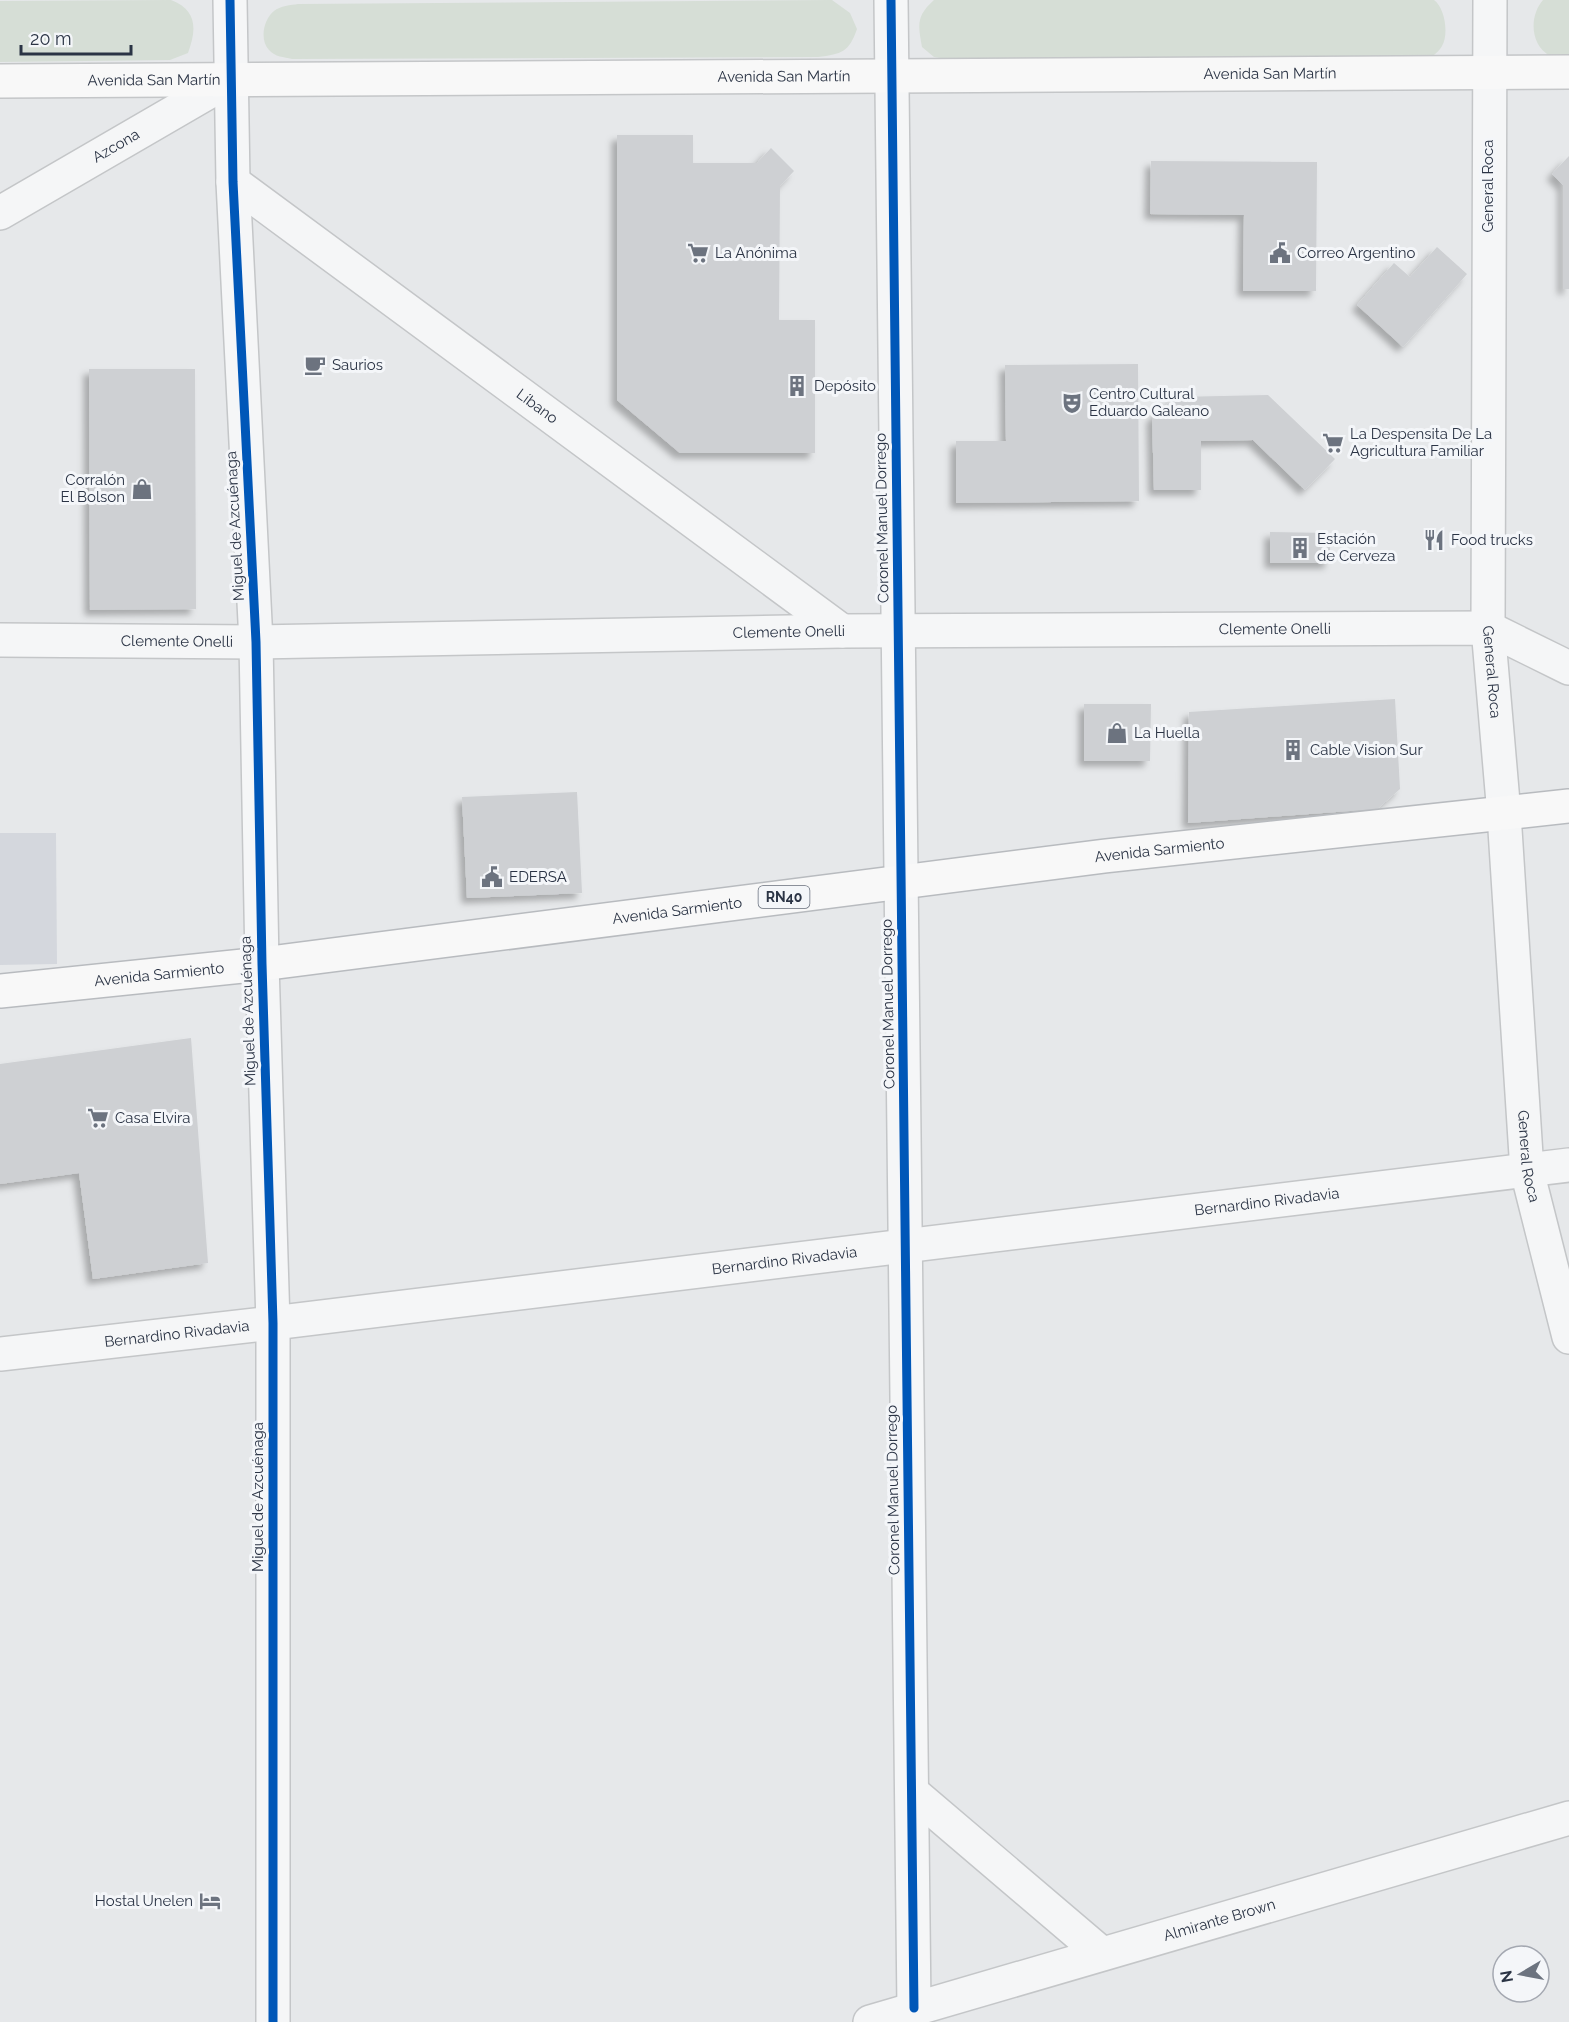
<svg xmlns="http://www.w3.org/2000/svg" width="1569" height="2022" viewBox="0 0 1569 2022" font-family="Raleway,sans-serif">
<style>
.built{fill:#d4d7dd}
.green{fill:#d6ded6}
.building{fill:#ced0d3;filter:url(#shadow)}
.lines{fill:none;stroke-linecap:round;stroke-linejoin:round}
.minor-casing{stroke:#c4c6c8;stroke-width:36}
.tertiary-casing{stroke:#c4c6c8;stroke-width:36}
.secondary-casing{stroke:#c4c6c8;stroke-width:36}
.trunk-casing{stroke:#b8bbbf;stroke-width:36}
.minor{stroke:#f5f6f7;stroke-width:33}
.tertiary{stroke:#f5f6f7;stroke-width:33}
.secondary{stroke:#f8f8f8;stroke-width:33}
.trunk{stroke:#f8f8f8;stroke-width:33}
.cycleway-casing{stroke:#f4f6f9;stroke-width:13}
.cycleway{stroke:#0057b8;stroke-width:9}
.labels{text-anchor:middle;stroke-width:6;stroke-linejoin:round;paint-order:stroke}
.shield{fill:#f4f6f9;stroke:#676e7b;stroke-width:1.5}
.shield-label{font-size:14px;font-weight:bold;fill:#2b3445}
.street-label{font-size:15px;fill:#2b3445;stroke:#f4f6f9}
.poi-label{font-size:15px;fill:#2b3445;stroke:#f4f6f9;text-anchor:start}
</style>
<defs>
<filter id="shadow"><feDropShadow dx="-5.5" dy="5.5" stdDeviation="3" flood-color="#0004"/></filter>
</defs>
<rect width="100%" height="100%" fill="#e6e8ea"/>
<path class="built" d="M 0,833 L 56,833 L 57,964 L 0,965 Z"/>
<path class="green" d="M 171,0 C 197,10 197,29 188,53 L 170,60 L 0,62 L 0,1 Z
M 832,0 L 850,13 L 857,29 C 849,52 842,54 818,57 L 292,59 C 284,57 275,57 269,50 C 259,39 264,19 274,11 C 280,6 291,5 298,4 Z
M 934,0 L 1434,0 C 1445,8 1449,34 1442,46 C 1440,50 1435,54 1432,57 L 953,60 L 934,57 L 922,47 C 918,25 916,16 934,0 Z
M 1543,0 L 1569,0 L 1569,62 C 1563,60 1555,59 1550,56 C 1530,45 1529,16 1543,0 Z"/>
<path class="building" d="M 617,135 L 693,135 L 693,163 L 757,163 L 771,148 L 794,171 L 780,186 L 779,320 L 815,320 L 815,453 L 680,453 L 617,400 Z
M 1569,156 L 1569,289 L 1563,289 L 1563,185 L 1552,174 Z
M 1151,161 L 1317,162 L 1316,291 L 1243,291 L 1244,215 L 1150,214 Z
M 1437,247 L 1467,274 L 1403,347 L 1357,305 L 1394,263 L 1410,277 Z
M 1138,364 L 1139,501 L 956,503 L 956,441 L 1006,441 L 1005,365 Z
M 89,369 L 195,369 L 196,609 L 90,610 Z
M 1268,395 L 1335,459 L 1305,490 L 1253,440 L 1201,441 L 1201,490 L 1154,490 L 1152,417 L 1176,397 Z
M 1270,532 L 1330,533 L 1330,563 L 1270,563 Z
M 1395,699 L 1400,789 L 1377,809 L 1188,823 L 1189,712 Z
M 1084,704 L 1151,704 L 1150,761 L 1084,761 Z
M 577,792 L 582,893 L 467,898 L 462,797 Z
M 191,1038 L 208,1263 L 93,1279 L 79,1173 L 0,1184 L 0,1064 Z"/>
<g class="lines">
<defs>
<g id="minor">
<path d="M 891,0 L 914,2008"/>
<path id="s1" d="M 1490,0 L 1488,628 L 1504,814 L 1527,1171 L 1569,1337"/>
<path id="s2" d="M 233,182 L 842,631"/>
<path id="s3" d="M 0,213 L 231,79"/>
<path id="s4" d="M 0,640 L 256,642 L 842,631 L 1488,628 L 1569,668"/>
<path id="s5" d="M 0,1354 L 273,1323 L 1569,1165"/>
<path d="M 912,1792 L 1101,1953"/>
<path id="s6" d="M 870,2022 L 1569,1818"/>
</g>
<path id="tertiary" d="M 230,0 L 233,182 L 256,642 L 262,964 L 273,1323 L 273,2022"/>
<g id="secondary">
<path id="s7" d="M 0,81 L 1569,72"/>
</g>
<g id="trunk">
<path id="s8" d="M 0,991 L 262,964 L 1105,856 L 1569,806"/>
</g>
</defs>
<use href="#minor" class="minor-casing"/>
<use href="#tertiary" class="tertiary-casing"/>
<use href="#secondary" class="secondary-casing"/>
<use href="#trunk" class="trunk-casing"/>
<use href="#minor" class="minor"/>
<use href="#tertiary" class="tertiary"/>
<use href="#secondary" class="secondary"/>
<use href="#trunk" class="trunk"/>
<defs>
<path id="cycleway" d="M 230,0 L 233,182 L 256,642 L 262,964 L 273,1323 L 273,2022
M 891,0 L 914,2008"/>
</defs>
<use href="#cycleway" class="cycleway-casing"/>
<use href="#cycleway" class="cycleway"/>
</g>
<defs>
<symbol id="supermarket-bare" viewBox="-9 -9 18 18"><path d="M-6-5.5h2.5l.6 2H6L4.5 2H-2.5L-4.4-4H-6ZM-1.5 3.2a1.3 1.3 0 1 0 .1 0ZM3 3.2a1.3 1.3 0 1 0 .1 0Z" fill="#6c737f" stroke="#f4f6f9" stroke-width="2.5" paint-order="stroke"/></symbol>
<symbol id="civic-bare" viewBox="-9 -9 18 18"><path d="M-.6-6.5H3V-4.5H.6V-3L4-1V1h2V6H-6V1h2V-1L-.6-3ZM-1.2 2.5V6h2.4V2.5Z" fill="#6c737f" stroke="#f4f6f9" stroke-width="2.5" paint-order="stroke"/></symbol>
<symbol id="cafe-bare" viewBox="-9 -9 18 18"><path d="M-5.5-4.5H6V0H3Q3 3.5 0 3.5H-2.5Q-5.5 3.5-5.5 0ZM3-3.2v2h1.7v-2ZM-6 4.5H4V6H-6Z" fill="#6c737f" stroke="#f4f6f9" stroke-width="2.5" paint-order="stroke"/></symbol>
<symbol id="building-bare" viewBox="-9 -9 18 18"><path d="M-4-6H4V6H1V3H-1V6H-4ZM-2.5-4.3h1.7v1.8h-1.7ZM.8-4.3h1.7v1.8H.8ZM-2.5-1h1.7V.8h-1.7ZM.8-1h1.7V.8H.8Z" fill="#6c737f" stroke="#f4f6f9" stroke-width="2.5" paint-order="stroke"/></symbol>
<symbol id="theatre-bare" viewBox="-9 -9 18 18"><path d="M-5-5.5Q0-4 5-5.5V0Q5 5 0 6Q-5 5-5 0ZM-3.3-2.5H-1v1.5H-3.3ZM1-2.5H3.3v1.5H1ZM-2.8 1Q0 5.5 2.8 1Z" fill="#6c737f" stroke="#f4f6f9" stroke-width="2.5" paint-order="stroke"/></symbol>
<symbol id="shop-bare" viewBox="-9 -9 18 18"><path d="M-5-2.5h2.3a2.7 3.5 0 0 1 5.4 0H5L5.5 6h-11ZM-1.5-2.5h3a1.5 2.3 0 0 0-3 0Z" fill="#6c737f" stroke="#f4f6f9" stroke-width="2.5" paint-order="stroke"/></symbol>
<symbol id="restaurant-bare" viewBox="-9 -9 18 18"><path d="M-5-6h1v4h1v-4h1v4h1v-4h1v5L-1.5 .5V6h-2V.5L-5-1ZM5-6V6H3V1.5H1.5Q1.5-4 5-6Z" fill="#6c737f" stroke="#f4f6f9" stroke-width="2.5" paint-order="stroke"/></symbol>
<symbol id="hotel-bare" viewBox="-9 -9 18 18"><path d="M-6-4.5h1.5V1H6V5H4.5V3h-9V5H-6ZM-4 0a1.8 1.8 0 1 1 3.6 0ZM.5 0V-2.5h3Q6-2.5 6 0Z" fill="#6c737f" stroke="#f4f6f9" stroke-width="2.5" paint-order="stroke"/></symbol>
</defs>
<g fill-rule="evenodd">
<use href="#supermarket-bare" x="683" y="238" width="30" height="30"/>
<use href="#civic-bare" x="1265" y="238" width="30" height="30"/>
<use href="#cafe-bare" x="300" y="350" width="30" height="30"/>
<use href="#building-bare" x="782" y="371" width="30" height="30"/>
<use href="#theatre-bare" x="1057" y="388" width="30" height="30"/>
<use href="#supermarket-bare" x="1318" y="428" width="30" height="30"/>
<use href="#shop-bare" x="127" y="474" width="30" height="30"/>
<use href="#restaurant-bare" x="1419" y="525" width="30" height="30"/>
<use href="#building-bare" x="1285" y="533" width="30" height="30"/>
<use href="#shop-bare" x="1102" y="718" width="30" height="30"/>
<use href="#building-bare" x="1278" y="735" width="30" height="30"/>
<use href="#civic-bare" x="477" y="862" width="30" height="30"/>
<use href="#supermarket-bare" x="83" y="1103" width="30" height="30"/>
<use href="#hotel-bare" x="195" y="1886" width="30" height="30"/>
</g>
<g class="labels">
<rect class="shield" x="758.5" y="886" width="51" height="22" rx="4.5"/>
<g class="shield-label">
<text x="784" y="902">RN40</text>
</g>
<g class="street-label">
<text dy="5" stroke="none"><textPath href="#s7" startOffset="1270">Avenida San Martín</textPath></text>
<text dy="5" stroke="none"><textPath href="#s7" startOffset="784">Avenida San Martín</textPath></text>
<text dy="5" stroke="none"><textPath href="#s7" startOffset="154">Avenida San Martín</textPath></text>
<text dy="5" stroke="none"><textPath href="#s3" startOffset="134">Azcona</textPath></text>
<text transform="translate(1488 186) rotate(-90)" y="5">General Roca</text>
<text dy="5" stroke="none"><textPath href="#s2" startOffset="378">Líbano</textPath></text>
<text transform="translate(882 518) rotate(-91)" y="5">Coronel Manuel Dorrego</text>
<text transform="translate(235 526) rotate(-93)" y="5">Miguel de Azcuénaga</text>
<text dy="5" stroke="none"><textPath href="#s4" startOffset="1275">Clemente Onelli</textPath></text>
<text dy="5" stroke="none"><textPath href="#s4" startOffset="789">Clemente Onelli</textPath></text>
<text dy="5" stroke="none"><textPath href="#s4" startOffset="177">Clemente Onelli</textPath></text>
<text dy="5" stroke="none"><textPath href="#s1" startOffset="672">General Roca</textPath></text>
<text dy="5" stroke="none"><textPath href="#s8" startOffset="1168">Avenida Sarmiento</textPath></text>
<text dy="5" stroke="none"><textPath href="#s8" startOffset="682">Avenida Sarmiento</textPath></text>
<text dy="5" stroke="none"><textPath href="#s8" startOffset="160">Avenida Sarmiento</textPath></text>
<text transform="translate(888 1004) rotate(-91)" y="5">Coronel Manuel Dorrego</text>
<text transform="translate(248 1011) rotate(-92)" y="5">Miguel de Azcuénaga</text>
<text dy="5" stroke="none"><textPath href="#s1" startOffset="1158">General Roca</textPath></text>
<text dy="5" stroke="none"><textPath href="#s5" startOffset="1276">Bernardino Rivadavia</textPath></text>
<text dy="5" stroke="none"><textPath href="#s5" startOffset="790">Bernardino Rivadavia</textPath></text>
<text dy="5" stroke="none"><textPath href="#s5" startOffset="178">Bernardino Rivadavia</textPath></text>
<text transform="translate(893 1490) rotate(-91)" y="5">Coronel Manuel Dorrego</text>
<text transform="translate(258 1497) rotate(-90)" y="5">Miguel de Azcuénaga</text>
<text dy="5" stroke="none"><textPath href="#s6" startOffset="364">Almirante Brown</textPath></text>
</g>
<g class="poi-label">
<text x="715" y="258">La Anónima</text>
<text x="1297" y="258">Correo Argentino</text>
<text x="332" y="370">Saurios</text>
<text x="814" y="391">Depósito</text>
<text x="1089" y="399">Centro Cultural<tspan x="1089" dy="17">Eduardo Galeano</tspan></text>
<text x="1350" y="439">La Despensita De La<tspan x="1350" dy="17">Agricultura Familiar</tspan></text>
<text x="125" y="485" text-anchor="end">Corralón<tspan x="125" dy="17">El Bolson</tspan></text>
<text x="1317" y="544">Estación<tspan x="1317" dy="17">de Cerveza</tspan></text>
<text x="1451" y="545">Food trucks</text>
<text x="1134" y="738">La Huella</text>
<text x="1310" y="755">Cable Vision Sur</text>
<text x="509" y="882">EDERSA</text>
<text x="115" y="1123">Casa Elvira</text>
<text x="193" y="1906" text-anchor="end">Hostal Unelen</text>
</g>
</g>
<g transform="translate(1521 1974) rotate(260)"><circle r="28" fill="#f4f6f9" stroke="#a4a8b1" stroke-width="1.5"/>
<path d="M0-4.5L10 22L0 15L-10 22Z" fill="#6c737f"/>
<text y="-9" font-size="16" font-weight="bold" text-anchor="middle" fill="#2b3445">N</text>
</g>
<path d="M21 45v9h110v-9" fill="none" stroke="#2b3445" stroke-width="3"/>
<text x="30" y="45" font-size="18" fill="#2b3445" stroke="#f4f6f9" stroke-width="4.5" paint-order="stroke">20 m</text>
</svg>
